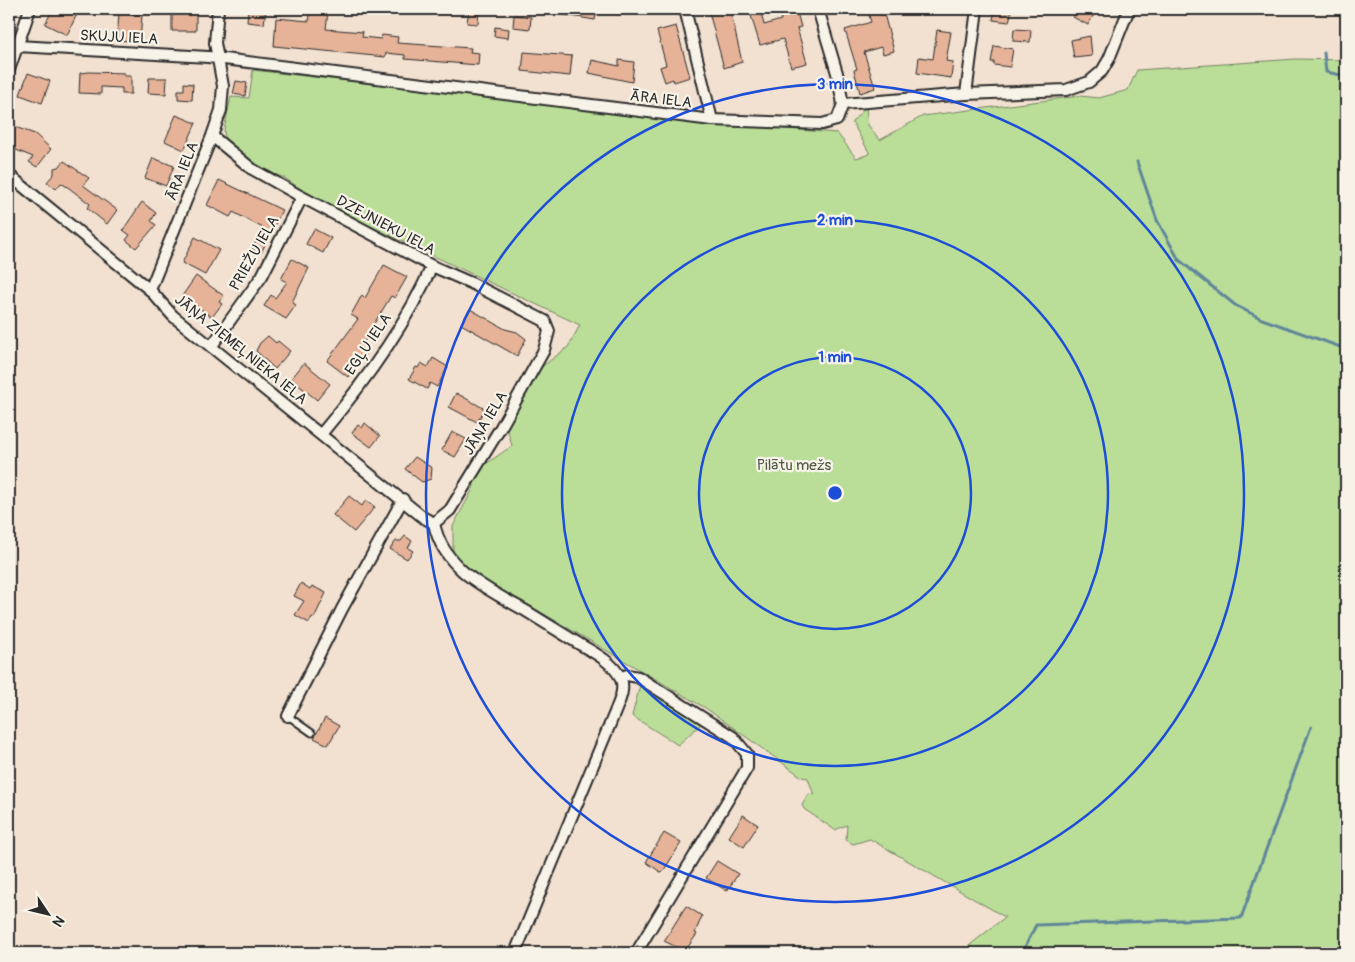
<svg xmlns="http://www.w3.org/2000/svg" width="1355" height="962" viewBox="0 0 1355 962" font-family="Pangolin,sans-serif">
<style>
.green{fill:#bade98;stroke:#728462}
.lines{fill:none;stroke-linecap:round;stroke-linejoin:round}
.stream{stroke:#60869a;stroke-width:3}
.building{fill:#e6b398;stroke:#2b2b2b}
.service-casing{stroke:#2b2b2b;stroke-width:9}
.minor-casing{stroke:#2b2b2b;stroke-width:14}
.service{stroke:#f7f3e8;stroke-width:5}
.minor{stroke:#f7f3e8;stroke-width:10}
.ring{fill:none;stroke:#1d4ed8;stroke-width:2.5}
.labels{text-anchor:middle;stroke-width:4.5;stroke-linejoin:round;paint-order:stroke}
.street-label{font-size:15px;fill:#2b2b2b;stroke:#f7f3e8}
.park-label{font-size:15px;fill:#4f5846;stroke:#f7f3e8}
.centre{fill:#1d4ed8;stroke:#f7f3e8;stroke-width:2.5}
.ring-label{font-size:15px;text-anchor:middle;font-weight:bold;fill:#1d4ed8;stroke:#f7f3e8;stroke-width:4.5;stroke-linejoin:round;paint-order:stroke}
</style>
<rect width="100%" height="100%" fill="#f2e0d0"/>
<filter id="ink" filterUnits="userSpaceOnUse"><feTurbulence type="fractalNoise" baseFrequency=".02" numOctaves="2"/><feDisplacementMap in="SourceGraphic" scale="10" xChannelSelector="R" yChannelSelector="G"/><feConvolveMatrix kernelMatrix="1 2 1 2 8 2 1 2 1" color-interpolation-filters="sRGB"/></filter>
<g filter="url(#ink)">
<path class="green" d="M 1296,59 L 1346,60 L 1346,953 L 960,953 L 1005,917 L 870,839 L 853,844 L 846,840 L 847,825 L 835,830 L 804,809 L 802,805 L 809,794 L 814,795 L 808,778 L 802,777 L 707,709 L 520,600 L 485,583 L 453,558 L 453,526 L 473,489 L 477,470 L 512,446 L 506,424 L 531,375 L 568,347 L 580,325 L 313,199 L 285,178 L 250,165 L 225,143 L 224,130 L 231,97 L 249,98 L 253,70 L 710,123 L 837,133 L 856,158 L 870,154 L 852,122 L 866,107 L 868,125 L 880,140 L 923,116 L 1080,96 L 1099,98 L 1128,90 L 1137,70 Z
M 640,685 L 701,724 L 678,745 L 632,716 Z"/>
<g class="lines">
<path class="stream" d="M 1324,53 L 1326,72 L 1346,76
M 1137,162 L 1157,220 L 1179,260 L 1235,305 L 1262,319 L 1346,349
M 1022,953 L 1036,925 L 1241,918 L 1311,727"/>
</g>
<path class="building" d="M 53,9 L 67,9 L 77,14 L 67,35 L 45,24 Z
M 172,9 L 196,10 L 196,31 L 172,31 Z
M 248,9 L 266,9 L 264,24 L 247,22 Z
M 469,9 L 479,9 L 478,24 L 467,23 Z
M 559,9 L 597,9 L 595,20 L 559,14 Z
M 721,9 L 730,9 L 742,62 L 724,68 L 709,12 Z
M 749,9 L 760,9 L 764,25 L 781,20 L 780,14 L 796,9 L 801,27 L 797,28 L 807,63 L 791,67 L 783,39 L 760,45 Z
M 867,9 L 880,9 L 881,15 L 884,14 L 894,51 L 883,54 L 881,47 L 864,52 L 875,88 L 860,93 L 854,70 L 857,69 L 845,30 L 871,22 Z
M 995,9 L 1012,9 L 1009,22 L 993,20 Z
M 1077,9 L 1083,9 L 1094,14 L 1088,25 L 1073,17 Z
M 311,10 L 328,12 L 326,29 L 363,32 L 362,37 L 381,39 L 382,35 L 398,37 L 397,43 L 471,48 L 470,52 L 479,53 L 478,65 L 405,59 L 405,55 L 386,53 L 385,57 L 274,46 L 276,18 L 309,21 Z
M 119,13 L 142,15 L 140,42 L 117,40 Z
M 514,15 L 531,17 L 530,29 L 513,27 Z
M 676,26 L 690,77 L 674,82 L 673,79 L 665,82 L 660,67 L 666,65 L 657,31 Z
M 495,27 L 509,29 L 508,38 L 494,36 Z
M 1014,29 L 1031,30 L 1030,42 L 1013,41 Z
M 937,30 L 951,32 L 946,61 L 953,62 L 951,78 L 917,73 L 919,57 L 933,59 Z
M 1090,36 L 1092,56 L 1074,58 L 1071,40 Z
M 994,46 L 1013,49 L 1010,67 L 994,65 L 994,62 L 991,62 Z
M 524,52 L 572,56 L 570,76 L 522,71 Z
M 592,60 L 619,66 L 619,60 L 634,62 L 632,82 L 589,73 Z
M 89,72 L 124,73 L 124,76 L 131,76 L 131,94 L 122,94 L 122,88 L 101,87 L 101,94 L 79,93 L 80,73 Z
M 28,73 L 50,81 L 42,103 L 20,95 Z
M 149,78 L 167,78 L 166,94 L 148,93 Z
M 236,81 L 247,83 L 245,96 L 233,94 Z
M 184,83 L 193,84 L 192,100 L 178,99 L 178,90 L 184,90 Z
M 176,115 L 196,123 L 184,150 L 165,141 Z
M 12,126 L 35,134 L 51,149 L 37,167 L 29,162 L 33,157 L 9,147 L 9,135 Z
M 153,158 L 174,166 L 166,186 L 145,178 Z
M 64,161 L 89,178 L 83,185 L 117,210 L 107,224 L 87,208 L 90,204 L 69,188 L 61,183 L 56,189 L 47,182 L 54,174 L 54,168 L 59,167 Z
M 219,180 L 282,210 L 261,253 L 252,249 L 263,228 L 233,212 L 230,217 L 207,205 Z
M 142,202 L 156,213 L 151,221 L 156,225 L 136,248 L 126,240 L 130,235 L 123,230 Z
M 314,229 L 331,238 L 323,253 L 306,244 Z
M 195,237 L 219,250 L 205,275 L 182,263 Z
M 292,259 L 309,268 L 292,302 L 296,305 L 286,319 L 264,306 L 271,295 L 275,298 L 287,282 L 281,279 Z
M 384,265 L 407,277 L 395,298 L 391,296 L 372,327 L 363,344 L 369,349 L 348,377 L 327,361 L 358,319 L 351,315 L 362,295 L 365,298 Z
M 196,276 L 224,296 L 219,302 L 222,304 L 212,317 L 182,296 Z
M 470,309 L 505,329 L 517,332 L 526,339 L 517,356 L 461,324 Z
M 268,336 L 276,343 L 278,341 L 290,351 L 275,369 L 256,351 L 260,343 Z
M 433,358 L 448,367 L 437,387 L 430,383 L 427,389 L 409,379 L 416,367 L 418,368 L 421,363 L 428,367 Z
M 304,363 L 330,384 L 317,400 L 291,379 Z
M 456,393 L 485,409 L 477,422 L 449,407 Z
M 365,423 L 380,436 L 371,447 L 352,433 L 358,425 L 362,428 Z
M 452,432 L 466,439 L 455,457 L 442,450 Z
M 415,457 L 432,468 L 431,479 L 422,482 L 405,469 Z
M 349,496 L 362,506 L 366,500 L 375,507 L 354,532 L 333,515 Z
M 405,536 L 412,541 L 408,548 L 413,551 L 407,559 L 390,549 L 396,541 L 401,541 Z
M 301,583 L 310,589 L 312,586 L 326,593 L 314,618 L 312,617 L 309,623 L 295,615 L 304,601 L 294,596 Z
M 325,718 L 339,726 L 328,745 L 314,738 Z
M 743,815 L 758,825 L 744,847 L 729,837 Z
M 664,833 L 681,843 L 662,873 L 646,862 Z
M 717,861 L 738,874 L 727,891 L 706,878 Z
M 686,906 L 702,916 L 695,933 L 697,934 L 685,951 L 664,941 Z"/>
<g class="lines">
<defs>
<path id="service" d="M 288,716 L 312,733"/>
<path id="minor" d="M 685,9 L 712,120
M 818,9 L 837,73 L 843,104
M 18,46 L 208,57 L 712,120 L 822,124 L 837,120 L 843,104 L 966,94 L 1066,90 L 1089,82 L 1102,71 L 1109,59 L 1129,9
M 9,70 L 30,9
M 966,94 L 977,9
M 212,136 L 252,169 L 302,197 L 432,266 L 471,283 L 545,321 L 549,331 L 544,350 L 501,427 L 450,510 L 434,523
M 9,175 L 150,290 L 173,316 L 424,518 L 434,523
M 150,290 L 212,136 L 221,110 L 223,86 L 215,43 L 218,9
M 211,347 L 262,276 L 302,197
M 322,433 C 364,383 405,327 432,266
M 434,523 C 443,570 488,589 526,611 C 544,622 563,634 581,645 C 595,653 614,663 621,679 C 625,690 619,702 615,712 L 515,953
M 620,678 L 627,675 L 638,677 L 733,737 L 747,754 L 747,768 L 636,953
M 288,716 L 342,609 L 403,499"/>
</defs>
<use href="#service" class="service-casing"/>
<use href="#minor" class="minor-casing"/>
<use href="#service" class="service"/>
<use href="#minor" class="minor"/>
</g>
</g>
<g class="ring">
<circle cx="835" cy="493" r="136"/>
<circle cx="835" cy="493" r="273"/>
<circle cx="835" cy="493" r="409"/>
</g>
<g class="labels">
<g class="street-label">
<text transform="translate(119 37) rotate(3)" y="5">SKUJU IELA</text>
<text transform="translate(661 99) rotate(7)" y="5">ĀRA IELA</text>
<text transform="translate(182 171) rotate(-68)" y="5">ĀRA IELA</text>
<text transform="translate(386 225) rotate(28)" y="5">DZEJNIEKU IELA</text>
<text transform="translate(254 253) rotate(-60)" y="5">PRIEŽU IELA</text>
<text transform="translate(368 344) rotate(-56)" y="5">EGĻU IELA</text>
<text transform="translate(241 349) rotate(39)" y="5">JĀŅA ZIEMEĻNIEKA IELA</text>
<text transform="translate(485 423) rotate(-59)" y="5">JĀŅA IELA</text>
</g>
<g class="park-label">
<text x="794" y="470">Pilātu mežs</text>
</g>
</g>
<circle cx="835" cy="493" r="8" class="centre"/>
<g class="ring-label">
<text x="835" y="89">3 min</text>
<text x="835" y="225">2 min</text>
<text x="835" y="362">1 min</text>
</g>
<rect width="1355" height="962" fill="none" stroke="#f7f3e8" stroke-width="30"/>
<rect x="15" y="15" width="1325" height="932" fill="none" stroke="#2b2b2b" stroke-width="2" filter="url(#ink)"/>
<g transform="translate(48 914) rotate(125)" stroke="#f7f3e8" stroke-width="4" paint-order="stroke">
<path d="M0-4L9 19L0 12L-9 19Z" fill="#2b2b2b"/>
<text y="-8" font-size="14" font-weight="bold" text-anchor="middle" fill="#2b2b2b">N</text>
</g>
</svg>
